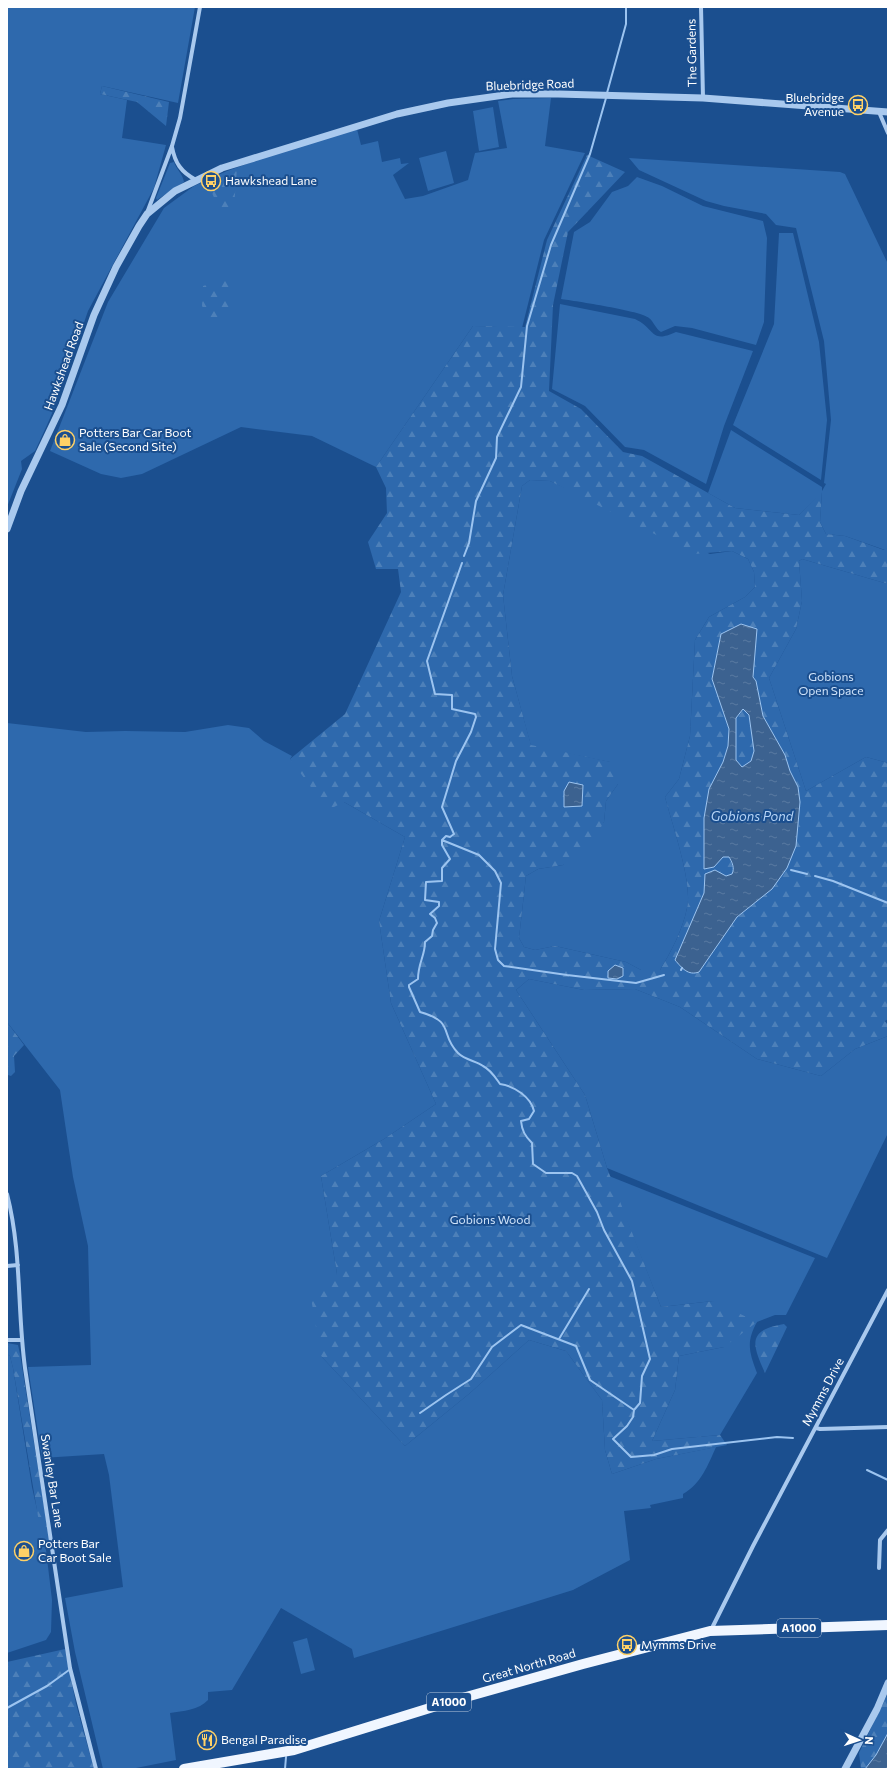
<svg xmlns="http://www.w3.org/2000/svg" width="895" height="1776" viewBox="0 0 895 1776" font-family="Commissioner,sans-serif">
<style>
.green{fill:#2e69ad}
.forest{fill:url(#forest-firs);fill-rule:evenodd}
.water{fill:url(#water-ripples);stroke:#9cc4f0;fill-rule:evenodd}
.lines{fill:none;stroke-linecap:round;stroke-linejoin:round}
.stream{stroke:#9cc4f0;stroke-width:2}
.minor{stroke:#a9c9ee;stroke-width:4}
.tertiary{stroke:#a9c9ee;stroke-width:7}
.primary{stroke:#f0f6ff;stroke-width:10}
.labels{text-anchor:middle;stroke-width:4;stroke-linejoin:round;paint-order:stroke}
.shield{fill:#1b4f8f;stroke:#bbcadd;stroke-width:1}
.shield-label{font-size:11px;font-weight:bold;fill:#fff}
.street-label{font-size:12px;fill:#fff;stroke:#1b4f8f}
.poi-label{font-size:12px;fill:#fff;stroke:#1b4f8f;text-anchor:start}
.park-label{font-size:12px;fill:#cfe3fa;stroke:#1b4f8f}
.water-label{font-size:13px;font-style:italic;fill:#b5d3f5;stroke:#1b4f8f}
</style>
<defs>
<pattern id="forest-firs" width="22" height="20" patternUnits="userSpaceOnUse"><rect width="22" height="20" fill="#2e69ad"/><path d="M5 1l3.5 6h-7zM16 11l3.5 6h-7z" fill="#4d80b9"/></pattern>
<pattern id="water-ripples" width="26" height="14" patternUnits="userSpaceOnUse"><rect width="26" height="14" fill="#3c6290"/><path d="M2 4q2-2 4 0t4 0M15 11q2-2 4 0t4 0" fill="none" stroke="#597aa1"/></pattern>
</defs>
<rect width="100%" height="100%" fill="#1b4f8f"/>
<path class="green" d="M 7,7 L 195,7 L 178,103 L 102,86 L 100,94 L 127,100 L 122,138 L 166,145 L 154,188 L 88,311 L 56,404 L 47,425 L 35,451 L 21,461 L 22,469 L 7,507 Z
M 551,98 L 545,146 L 585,153 L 544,240 L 522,328 L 473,326 L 376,467 L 312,436 L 241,427 L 142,474 L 121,478 L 101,474 L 50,451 L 108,302 L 164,208 L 194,186 L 227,171 L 297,146 L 357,129 L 361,145 L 378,141 L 382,162 L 400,158 L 401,164 L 409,163 L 393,175 L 405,199 L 423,196 L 468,180 L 475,153 L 507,148 L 498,101 L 513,99 Z
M 493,107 L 499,147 L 479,151 L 473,111 Z
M 446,151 L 454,183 L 428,191 L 419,158 Z
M 629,158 L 840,172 L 845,174 L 888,264 L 888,547 L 885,550 L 845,536 L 826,534 L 820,522 L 822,492 L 799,515 L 735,508 L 708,493 L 731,430 L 822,487 L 822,491 L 826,484 L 824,483 L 831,420 L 824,341 L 796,228 L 776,225 L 766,214 L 724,206 L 706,201 L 639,170 Z
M 174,162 C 176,169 183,174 184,182 L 157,200 L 156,198 L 170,163 Z
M 637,177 L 662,186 L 703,206 L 763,221 L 767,238 L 764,322 L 756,345 L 692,328 L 675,326 L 661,332 C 655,328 654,322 649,318 C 642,311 575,301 561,299 L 574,232 L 590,222 L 612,192 L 628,186 Z
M 779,233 L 793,233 L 819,342 L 827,420 L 821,480 L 733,425 L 774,324 Z
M 560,304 L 635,319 C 656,329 650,344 676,332 L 753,351 L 724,426 L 706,484 L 644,450 L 625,447 L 585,406 L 552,389 Z
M 530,480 L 550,481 L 710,554 L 732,551 L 748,559 L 754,572 L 755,587 L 745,597 L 709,617 L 695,640 L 690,736 L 679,779 L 665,797 C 672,824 693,883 687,908 C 683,929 671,952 660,970 L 641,970 L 626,962 L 555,946 L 535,950 L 524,947 L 519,938 L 526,876 L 538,869 L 563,865 L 604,822 L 606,801 L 618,784 L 610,762 L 531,746 L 512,676 L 503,595 L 522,486 Z
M 802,559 L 888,584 L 888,763 L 866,757 L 806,791 L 769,678 L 796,629 L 802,601 L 799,561 Z
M 7,723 L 86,732 L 125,731 L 185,732 L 228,725 L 249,728 L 264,741 L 292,756 L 290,759 L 344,802 L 405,837 L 379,921 L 391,1003 L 436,1104 L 384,1139 L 321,1176 L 337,1274 L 321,1356 L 405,1446 L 470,1393 L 529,1340 L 566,1351 L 602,1400 L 605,1450 L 612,1474 L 656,1459 L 716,1447 C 708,1465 701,1484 683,1494 L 683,1498 L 650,1505 L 651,1508 L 624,1511 L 630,1560 L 573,1590 L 354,1658 L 352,1649 L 281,1608 L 232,1690 L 208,1692 L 208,1700 C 199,1710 183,1711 170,1713 L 176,1760 L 131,1769 L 103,1769 L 75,1652 L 65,1598 L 123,1587 L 109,1475 L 104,1454 L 42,1458 L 28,1367 L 91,1365 L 88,1246 L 73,1177 L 60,1090 L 7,1022 Z
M 529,979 L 584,990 L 635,989 L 680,1007 L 757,1059 L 821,1076 L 855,1049 L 888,1036 L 888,1133 L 827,1258 L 607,1168 L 585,1095 L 516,990 Z
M 609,1176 L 815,1258 L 786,1315 L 775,1315 L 757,1322 C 746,1342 749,1352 757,1373 L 720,1435 L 652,1441 L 675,1390 L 679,1356 L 724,1347 L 713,1301 L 661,1307 Z
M 7,1354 L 10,1356 L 13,1368 L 32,1487 L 46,1550 L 52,1600 L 51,1632 L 46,1640 L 7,1653 Z
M 307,1638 L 315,1670 L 301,1674 L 293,1642 Z"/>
<path class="forest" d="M 102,86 L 169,102 L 166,126 L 137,102 L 100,94 Z
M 587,155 L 625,172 L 568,232 L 553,305 L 549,391 L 581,409 L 623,452 L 642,456 L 735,508 L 799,515 L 822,491 L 820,522 L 826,534 L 845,536 L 884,550 L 888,547 L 888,584 L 802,559 L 799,561 L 802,601 L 796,629 L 769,678 L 806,791 L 866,757 L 888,763 L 888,1019 L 885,1021 L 888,1025 L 888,1036 L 855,1049 L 821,1076 L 757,1059 L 680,1007 L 635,989 L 584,990 L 529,979 L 516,990 L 585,1095 L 607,1168 L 661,1307 L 713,1301 L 757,1322 L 724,1347 L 679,1356 L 675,1390 L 652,1441 L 720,1435 L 727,1445 L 656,1459 L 612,1474 L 605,1450 L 602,1400 L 566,1351 L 529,1340 L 470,1393 L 405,1446 L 321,1356 L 311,1298 L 337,1274 L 321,1176 L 384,1139 L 436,1104 L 391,1003 L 379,921 L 405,837 L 344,802 L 328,810 L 290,759 L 345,714 L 401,592 L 398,569 L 376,569 L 368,542 L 387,513 L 386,488 L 376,467 L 473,326 L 525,327 L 547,240 ZM 530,480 L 550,481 L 694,554 L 732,551 L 748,559 L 754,572 L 755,587 L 745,597 L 709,617 L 695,640 L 690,736 L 679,779 L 665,797 C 672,824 693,883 687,908 C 683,929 671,952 660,970 L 641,970 L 626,962 L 555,946 L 535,950 L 524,947 L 519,938 L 526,876 L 538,869 L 563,865 L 577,857 L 592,842 L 604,822 L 606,801 L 618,784 L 619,774 L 611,762 L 531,745 L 512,676 L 503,595 L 522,486 ZM 753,673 L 763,716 L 785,755 L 790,771 L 798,787 L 800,802 L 798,830 L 772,889 L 737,917 L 699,972 L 675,960 L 715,870 L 726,876 L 732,874 L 734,870 L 729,857 L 723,857 L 714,867 L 704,868 L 704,818 L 709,789 L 723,762 L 728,746 L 729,729 L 712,679 Z
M 237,168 L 234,207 L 218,207 L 207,181 Z
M 223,280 L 232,283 L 230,318 L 212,321 L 202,306 L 203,286 Z
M 743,709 L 749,715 L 754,751 L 751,761 L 742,767 L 736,760 L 736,718 Z
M 7,1022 L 24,1045 L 14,1056 L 15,1072 L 11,1076 L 8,1075 L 8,1077 Z
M 784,1324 L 787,1327 L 765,1373 C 752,1344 747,1330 784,1324 Z
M 7,1343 L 18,1345 L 20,1354 L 50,1544 L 47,1546 L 43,1546 L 13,1368 L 10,1356 L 7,1354 Z
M 65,1649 L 76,1704 L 94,1769 L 7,1769 L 7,1662 Z
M 888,1693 L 888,1733 L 876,1755 L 865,1769 L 861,1769 L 859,1753 Z"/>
<path class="water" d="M 741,624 L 757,629 L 753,677 L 756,681 L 763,716 L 785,755 L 790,771 L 798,787 L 800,802 L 796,846 L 787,868 L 772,889 L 737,917 L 699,972 C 688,976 682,968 675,960 L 704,893 L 705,874 L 715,870 L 726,876 L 732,874 C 735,868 732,862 729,857 L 723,857 L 714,867 L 704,869 L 704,818 L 709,789 L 723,762 L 728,746 L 729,729 L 712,679 L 721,634 ZM 743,709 L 749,715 L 754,751 L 751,761 L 742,767 L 736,760 L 736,718 Z
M 569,782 L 583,785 L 582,806 L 564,807 L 564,791 Z
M 615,965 L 623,968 L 623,976 L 617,979 L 608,978 L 608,971 Z
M 888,1733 L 888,1769 L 865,1769 L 876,1755 Z"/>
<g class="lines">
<path class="stream" d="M 607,93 L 626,24 L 626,7
M 464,556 L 469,543 L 476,501 L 496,458 L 497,437 L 521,387 L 527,326 L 551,245 L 590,154 L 606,98
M 462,563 L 427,661 L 435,694 L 452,695 L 452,709 L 475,714 L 476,717 L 471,732 L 456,761 L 442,807 L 454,834 L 450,837 L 446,836 L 442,840 L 442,845 L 450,859 L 442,868 L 442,881 L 426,882 L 425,900 L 439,902 L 439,906 L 430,914 L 435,918 L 437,923 L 433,930 L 432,936 L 425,942 C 425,956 418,963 418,979 L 409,985 L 409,987 L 420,1012 C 456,1022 439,1034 458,1053 C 465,1060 476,1061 483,1066 C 491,1070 495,1077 500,1084 C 514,1086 531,1097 534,1111 L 529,1119 L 521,1121 C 522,1131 525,1136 532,1143 L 533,1164 L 546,1173 L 572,1173 L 577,1176 L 597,1212 L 604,1230 L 632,1281 L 650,1359 L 642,1376 L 640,1403 L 634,1410 L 633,1417 L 627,1426 L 613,1439 L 631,1457 L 654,1455 L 672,1449 L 777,1437 L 793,1438
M 442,840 L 479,855 L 495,871 L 501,883 L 495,949 L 498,960 L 504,966 L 567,975 L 636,983 L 664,975
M 791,870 L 807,874
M 815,876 L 833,881 L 888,903
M 681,970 L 682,968
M 559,1339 L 589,1289
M 420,1413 L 446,1395 L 471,1379 L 492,1347 L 521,1325 L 576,1346 L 590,1380 L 634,1410
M 867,1470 L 888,1480
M 7,1708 L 47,1686 L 69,1670
M 285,1769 L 286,1757"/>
<path class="minor" d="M 701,7 L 703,98
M 879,112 L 888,133
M 172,147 C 175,163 181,172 196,180
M 147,213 L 172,146 L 180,118 L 200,7
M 7,1194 C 22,1253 17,1309 25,1368 L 70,1668 L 96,1769
M 7,1266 L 18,1265
M 7,1340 L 21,1340
M 816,1428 L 820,1429 L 888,1427
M 879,1568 L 880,1540 L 888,1530
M 711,1630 L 753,1546 L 888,1290"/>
<path class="tertiary" d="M 7,529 L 21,491 L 62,405 L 94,315 L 116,267 L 139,226 L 147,214 L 175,191 L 222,168 L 397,114 L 448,103 L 512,94 L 558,94 L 703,98 L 888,112
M 845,1769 L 877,1709 L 888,1683"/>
<path class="primary" d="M 184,1769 L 294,1750 L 459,1699 L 583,1664 L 710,1631 L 888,1625"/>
</g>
<defs>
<symbol id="bus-ring" viewBox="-11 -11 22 22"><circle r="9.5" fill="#1b4f8f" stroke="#ffd166" stroke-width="1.5"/><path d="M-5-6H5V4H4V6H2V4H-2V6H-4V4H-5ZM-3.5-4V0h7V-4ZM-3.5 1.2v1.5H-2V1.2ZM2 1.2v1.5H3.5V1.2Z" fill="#ffd166"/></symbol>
<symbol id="shop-ring" viewBox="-11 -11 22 22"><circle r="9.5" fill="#1b4f8f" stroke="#ffd166" stroke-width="1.5"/><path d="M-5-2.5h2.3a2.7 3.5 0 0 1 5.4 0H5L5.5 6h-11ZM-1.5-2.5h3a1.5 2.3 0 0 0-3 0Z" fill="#ffd166"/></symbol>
<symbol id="restaurant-ring" viewBox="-11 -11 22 22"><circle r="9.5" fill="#1b4f8f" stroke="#ffd166" stroke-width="1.5"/><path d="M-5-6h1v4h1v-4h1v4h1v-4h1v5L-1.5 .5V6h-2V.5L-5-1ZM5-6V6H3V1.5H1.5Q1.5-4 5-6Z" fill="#ffd166"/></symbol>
</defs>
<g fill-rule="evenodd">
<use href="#bus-ring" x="847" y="94" width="22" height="22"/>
<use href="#bus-ring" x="200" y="170" width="22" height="22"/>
<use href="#shop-ring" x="54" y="429" width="22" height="22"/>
<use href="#shop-ring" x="13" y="1540" width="22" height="22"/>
<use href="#bus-ring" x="616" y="1634" width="22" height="22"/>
<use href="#restaurant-ring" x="196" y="1729" width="22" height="22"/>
</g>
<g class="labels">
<g class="shield">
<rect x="777" y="1619" width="44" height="18" rx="3"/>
<rect x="427" y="1693" width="44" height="18" rx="3"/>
</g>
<g class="shield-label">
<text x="799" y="1632">A1000</text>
<text x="449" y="1706">A1000</text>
</g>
<g class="street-label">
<text transform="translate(692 53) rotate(-91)" y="4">The Gardens</text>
<text transform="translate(530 85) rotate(-2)" y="4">Bluebridge Road</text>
<text transform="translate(64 366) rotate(-70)" y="4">Hawkshead Road</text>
<text transform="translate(823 1392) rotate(-62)" y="4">Mymms Drive</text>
<text transform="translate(52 1481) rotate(81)" y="4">Swanley Bar Lane</text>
<text transform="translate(529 1666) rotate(-16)" y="4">Great North Road</text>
</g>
<g class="poi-label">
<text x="844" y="102" text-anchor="end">Bluebridge<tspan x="844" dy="14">Avenue</tspan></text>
<text x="225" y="185">Hawkshead Lane</text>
<text x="79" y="437">Potters Bar Car Boot<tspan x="79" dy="14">Sale (Second Site)</tspan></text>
<text x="38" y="1548">Potters Bar<tspan x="38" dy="14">Car Boot Sale</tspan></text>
<text x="641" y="1649">Mymms Drive</text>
<text x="221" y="1744">Bengal Paradise</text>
</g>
<g class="park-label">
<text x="831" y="681">Gobions<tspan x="831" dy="14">Open Space</tspan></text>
<text x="490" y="1224">Gobions Wood</text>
</g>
<g class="water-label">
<text x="752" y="821">Gobions Pond</text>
</g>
</g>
<rect width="895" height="1776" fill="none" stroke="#ffffff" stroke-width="16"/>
<g transform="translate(859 1740) rotate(93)" stroke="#1b4f8f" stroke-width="3" paint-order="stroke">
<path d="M0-3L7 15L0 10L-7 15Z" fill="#ffffff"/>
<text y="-6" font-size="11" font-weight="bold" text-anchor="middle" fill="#ffffff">N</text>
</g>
</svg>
